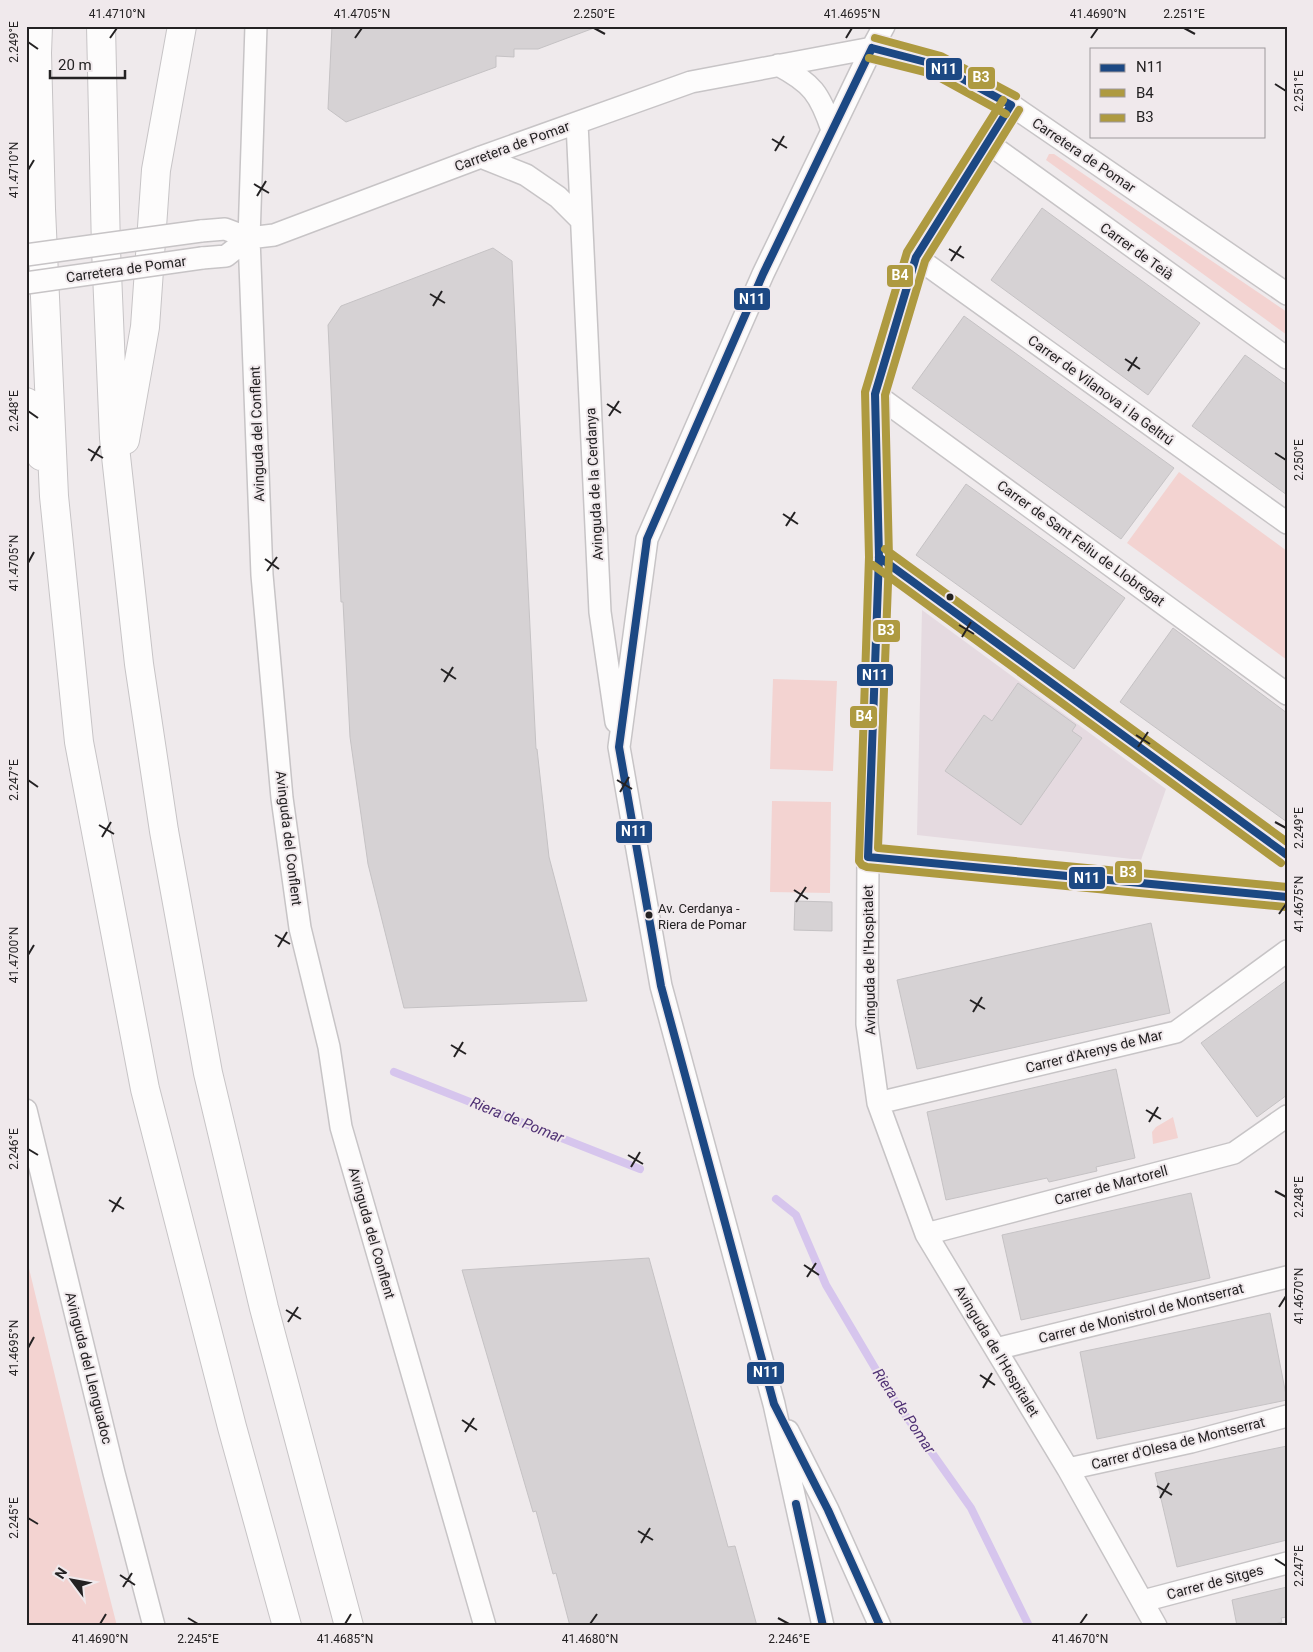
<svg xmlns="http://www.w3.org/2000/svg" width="1313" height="1652" viewBox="0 0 1313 1652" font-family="Roboto,sans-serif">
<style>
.built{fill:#e5dae0}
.green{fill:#f3d3d1}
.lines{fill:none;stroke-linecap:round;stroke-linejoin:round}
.stream{stroke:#d6c5ed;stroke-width:8}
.building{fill:#d6d2d4;stroke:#c5c2c4}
.minor-casing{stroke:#c7c4c6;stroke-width:24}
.motorway-casing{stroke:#c7c4c6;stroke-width:30}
.minor{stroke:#fdfcfc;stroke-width:21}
.motorway{stroke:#fdfcfc;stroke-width:28}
.minor-bridge-casing{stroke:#c7c4c6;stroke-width:24;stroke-linecap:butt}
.minor-bridge{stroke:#fdfcfc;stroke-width:21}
.bus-1-casing{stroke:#f0e9ec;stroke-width:11}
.bus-2-casing{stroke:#f0e9ec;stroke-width:11}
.bus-3-casing{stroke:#f0e9ec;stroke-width:11}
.bus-1{stroke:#1c4883;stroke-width:8}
.bus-2{stroke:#ae9a40;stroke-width:8}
.bus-3{stroke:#ae9a40;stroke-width:8}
.ticks{fill:none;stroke:#242223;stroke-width:2}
.bus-dot{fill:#242223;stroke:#f0e9ec;stroke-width:2}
.labels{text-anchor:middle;stroke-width:4;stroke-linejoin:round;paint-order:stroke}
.bus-label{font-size:13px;fill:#242223;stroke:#f0e9ec;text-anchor:start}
.street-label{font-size:14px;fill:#242223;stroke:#f0e9ec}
.water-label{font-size:15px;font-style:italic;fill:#4f3174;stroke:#f0e9ec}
.line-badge{stroke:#f0e9ec;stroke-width:2}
.badge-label{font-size:14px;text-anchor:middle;font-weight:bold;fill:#fff}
.neatline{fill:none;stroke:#242223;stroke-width:2}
.ticks-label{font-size:12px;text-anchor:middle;fill:#242223}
</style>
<rect width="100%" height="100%" fill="#efeaec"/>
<path class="built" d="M 922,610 L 1166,789 L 1141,860 L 917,835 Z"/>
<path class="green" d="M 1049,154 L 1054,154 L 1287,312 L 1287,335 L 1046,160 Z
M 1179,472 L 1287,551 L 1287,660 L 1127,543 Z
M 773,679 L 837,681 L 833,771 L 770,769 Z
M 772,801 L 831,802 L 830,893 L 770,892 Z
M 1173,1117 L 1178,1138 L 1153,1144 L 1152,1132 L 1156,1127 Z
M 26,1256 L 84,1496 L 117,1626 L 26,1626 Z"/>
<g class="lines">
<path class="stream" d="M 394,1072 L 640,1169
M 776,1199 L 796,1215 L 826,1285 L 891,1395 L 971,1508 L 1029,1626"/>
</g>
<path class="building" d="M 332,26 L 594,26 L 594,28 L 538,49 L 514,49 L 514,57 L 496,56 L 496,67 L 346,122 L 328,109 Z
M 1042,208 L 1200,323 L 1148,395 L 991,280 Z
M 493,248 L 512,261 L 536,749 L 537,749 L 549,857 L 587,1001 L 404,1008 L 368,864 L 350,737 L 343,602 L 341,602 L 328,325 L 341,306 Z
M 964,316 L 1174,468 L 1121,539 L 912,388 Z
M 1245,355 L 1287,385 L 1287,495 L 1192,426 Z
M 966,484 L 1125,598 L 1074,669 L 916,555 Z
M 1173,628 L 1287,713 L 1287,822 L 1120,702 Z
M 1018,683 L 1076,725 L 1072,731 L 1082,738 L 1021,825 L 945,771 L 984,715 L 992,721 Z
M 795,901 L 832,902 L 832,931 L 794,930 Z
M 1151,923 L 1170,1013 L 917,1069 L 897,980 Z
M 1287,980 L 1287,1095 L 1257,1117 L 1201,1043 Z
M 1116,1069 L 1135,1158 L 1096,1167 L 1097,1171 L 1049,1182 L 1047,1178 L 946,1200 L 927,1112 Z
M 1191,1193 L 1210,1278 L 1021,1320 L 1002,1235 Z
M 649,1258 L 728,1547 L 735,1546 L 757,1626 L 570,1626 L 556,1573 L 553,1574 L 536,1511 L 533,1512 L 462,1270 Z
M 1270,1313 L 1287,1400 L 1097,1439 L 1080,1352 Z
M 1287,1446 L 1287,1540 L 1177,1567 L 1155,1473 Z
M 1287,1587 L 1287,1617 L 1281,1618 L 1282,1622 L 1268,1626 L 1237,1626 L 1232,1600 Z"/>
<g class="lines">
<defs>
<path id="minor" d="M 256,26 L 249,238 L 262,575 L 282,798 L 300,928 L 329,1047 L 341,1127 L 485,1626
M 778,65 C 812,83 820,94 832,130
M 1011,105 L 916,257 L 875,394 L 879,557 L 868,857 L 867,1024 L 878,1103 L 926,1234 L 1068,1469 L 1156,1626
M 577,123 L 600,612 L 616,722
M 988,143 L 1287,358
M 481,157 L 526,175 L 558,197 L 581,220
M 201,231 L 225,229 L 249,238 L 274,235 L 481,157 L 691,82 L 872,48 L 937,65 L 1011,105 L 1287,294
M 916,257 L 1287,523
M 202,258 L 226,256 L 249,238
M 875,394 L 1287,694
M 879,557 L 1287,855
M 868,857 L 1287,897
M 878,1103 L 1176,1032 L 1287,951
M 26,1110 L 114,1473 L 154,1626
M 926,1234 L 1234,1153 L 1287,1116
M 996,1349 L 1287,1277
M 788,1431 L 828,1510 L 880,1626
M 1068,1469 L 1191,1442 L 1287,1416
M 1143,1601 L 1287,1563
M 823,1626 L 774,1404 L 661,986 L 619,747 L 647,539 L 763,274 L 872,48 L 884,26"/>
<path id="motorway" d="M 38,26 L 37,53 L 41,209 L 54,496 L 79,742 L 145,1089 L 232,1427 L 287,1626
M 101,26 L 106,249 L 114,438 L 139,664 L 164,831 L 208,1073 L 264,1308 L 349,1626
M 26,402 L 41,456
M 125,440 L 145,327 L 156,170 L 182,26"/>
</defs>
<use href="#minor" class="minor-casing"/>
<use href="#motorway" class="motorway-casing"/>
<use href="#minor" class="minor"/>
<use href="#motorway" class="motorway"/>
<defs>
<path id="minor-bridge" d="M 26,255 L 201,231
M 26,283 L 202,258"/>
</defs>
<use href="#minor-bridge" class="minor-bridge-casing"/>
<use href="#minor-bridge" class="minor-bridge"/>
<defs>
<path id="bus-1" d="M 872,48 L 763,274 L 647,539 L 619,747 L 661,986 L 774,1404 L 828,1510 L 880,1626
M 872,48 L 937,65 L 1011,105
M 1011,105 L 916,257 L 875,394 L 879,557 L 868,857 L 1287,897
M 879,557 L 1287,855
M 796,1504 L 823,1626"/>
<path id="bus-2" d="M 869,58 L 933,74 L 1006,114
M 1003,100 L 907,252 L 865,392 L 869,557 L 859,861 L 862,865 L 867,867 L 1286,907
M 873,565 L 1281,863"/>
<path id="bus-3" d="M 875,38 L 941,56 L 1016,96
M 1019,110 L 925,261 L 885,395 L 889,557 L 878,848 L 1287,887
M 885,549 L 1287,842"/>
</defs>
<use href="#bus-1" class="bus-1-casing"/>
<use href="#bus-2" class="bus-2-casing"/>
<use href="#bus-3" class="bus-3-casing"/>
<use href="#bus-1" class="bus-1"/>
<use href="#bus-2" class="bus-2"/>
<use href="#bus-3" class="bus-3"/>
</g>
<path class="ticks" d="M 594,28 L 605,34M 1184,28 L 1195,34M 110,38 L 117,28M 355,38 L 362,28M 846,38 L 852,28M 1091,38 L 1098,28M 28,42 L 38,49M 1275,84 L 1286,91M 772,139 L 787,148M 775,151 L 784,136M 28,170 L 34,160M 254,184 L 269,193M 257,196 L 266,181M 949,249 L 964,258M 951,261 L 961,246M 430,294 L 445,303M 433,306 L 442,291M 1125,359 L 1140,369M 1128,371 L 1137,357M 607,404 L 621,413M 28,411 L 38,418M 609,416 L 619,401M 88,449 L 103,458M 1275,453 L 1286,460M 91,461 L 100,446M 783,514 L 798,524M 786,526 L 795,512M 265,559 L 279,569M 28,563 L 34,552M 267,571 L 277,557M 959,625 L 974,634M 962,637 L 971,622M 441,669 L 456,679M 444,682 L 453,667M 1136,735 L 1150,744M 1138,747 L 1148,732M 28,780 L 38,787M 617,780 L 632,789M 620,792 L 629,777M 1275,822 L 1286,828M 99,825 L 114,834M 102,837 L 111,822M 794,890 L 808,899M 796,902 L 806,887M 1279,914 L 1286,904M 275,935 L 290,944M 278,947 L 287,932M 28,955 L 34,945M 970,1000 L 985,1009M 973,1012 L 982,997M 451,1045 L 466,1054M 454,1057 L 463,1042M 1146,1110 L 1161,1119M 1149,1122 L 1158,1107M 28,1149 L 38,1155M 628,1155 L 643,1164M 631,1167 L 640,1152M 1275,1191 L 1286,1197M 109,1200 L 124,1209M 112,1212 L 121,1197M 804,1265 L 819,1275M 807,1277 L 816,1263M 1279,1307 L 1286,1296M 286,1310 L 301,1319M 288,1322 L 298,1307M 28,1348 L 34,1337M 980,1375 L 995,1385M 983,1388 L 992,1373M 462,1420 L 477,1430M 465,1432 L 474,1418M 1157,1486 L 1172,1495M 1160,1498 L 1169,1483M 28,1518 L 38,1524M 638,1531 L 653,1540M 641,1543 L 650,1528M 1275,1559 L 1286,1566M 120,1575 L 135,1585M 123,1587 L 132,1573M 188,1618 L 198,1624M 778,1618 L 789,1624M 100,1624 L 106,1614M 345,1624 L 351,1614M 590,1624 L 597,1614M 1080,1624 L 1087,1614"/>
<g class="bus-dot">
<circle cx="950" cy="597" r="4.5"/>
<circle cx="649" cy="915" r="4.5"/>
</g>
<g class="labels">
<g class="bus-label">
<text x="658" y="913">Av. Cerdanya -<tspan x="658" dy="16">Riera de Pomar</tspan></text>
</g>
<g class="street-label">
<text transform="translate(512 146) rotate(-20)" y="5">Carretera de Pomar</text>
<text transform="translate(1084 155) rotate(34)" y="5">Carretera de Pomar</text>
<text transform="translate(1137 251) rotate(36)" y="5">Carrer de Teià</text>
<text transform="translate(126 269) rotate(-8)" y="5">Carretera de Pomar</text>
<text transform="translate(1101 390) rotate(36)" y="5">Carrer de Vilanova i la Geltrú</text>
<text transform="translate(257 434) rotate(-92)" y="5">Avinguda del Conflent</text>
<text transform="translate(594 484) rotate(-93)" y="5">Avinguda de la Cerdanya</text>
<text transform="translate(1081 543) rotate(36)" y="5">Carrer de Sant Feliu de Llobregat</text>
<text transform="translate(289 838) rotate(83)" y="5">Avinguda del Conflent</text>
<text transform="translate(869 960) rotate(-91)" y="5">Avinguda de l'Hospitalet</text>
<text transform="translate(1094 1051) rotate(-14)" y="5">Carrer d'Arenys de Mar</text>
<text transform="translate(1111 1185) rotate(-15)" y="5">Carrer de Martorell</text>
<text transform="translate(372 1233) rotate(74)" y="5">Avinguda del Conflent</text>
<text transform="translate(1141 1313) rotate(-14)" y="5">Carrer de Monistrol de Montserrat</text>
<text transform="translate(997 1351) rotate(59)" y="5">Avinguda de l'Hospitalet</text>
<text transform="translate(89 1368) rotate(76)" y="5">Avinguda del Llenguadoc</text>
<text transform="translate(1178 1443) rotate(-14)" y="5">Carrer d'Olesa de Montserrat</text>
<text transform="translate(1215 1582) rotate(-15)" y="5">Carrer de Sitges</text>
</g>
<g class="water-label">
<text transform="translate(517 1120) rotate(22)" y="5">Riera de Pomar</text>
<text transform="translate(904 1411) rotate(56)" y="5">Riera de Pomar</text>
</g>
</g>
<g class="line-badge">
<rect x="925" y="57" width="38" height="24" rx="5" fill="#1c4883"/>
<rect x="967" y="66" width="29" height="24" rx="5" fill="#ae9a40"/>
<rect x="886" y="264" width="28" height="24" rx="5" fill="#ae9a40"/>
<rect x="733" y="287" width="38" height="24" rx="5" fill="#1c4883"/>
<rect x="872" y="619" width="29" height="24" rx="5" fill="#ae9a40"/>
<rect x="856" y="663" width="38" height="24" rx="5" fill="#1c4883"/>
<rect x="849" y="705" width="29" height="24" rx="5" fill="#ae9a40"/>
<rect x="615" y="820" width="38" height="24" rx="5" fill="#1c4883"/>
<rect x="1114" y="860" width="29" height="24" rx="5" fill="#ae9a40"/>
<rect x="1068" y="866" width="38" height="24" rx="5" fill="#1c4883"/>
<rect x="746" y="1361" width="39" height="24" rx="5" fill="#1c4883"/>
</g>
<g class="badge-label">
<text x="944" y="74">N11</text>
<text x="981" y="82">B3</text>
<text x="900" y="280">B4</text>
<text x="752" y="304">N11</text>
<text x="886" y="635">B3</text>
<text x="875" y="680">N11</text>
<text x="864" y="721">B4</text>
<text x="634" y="836">N11</text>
<text x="1128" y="877">B3</text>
<text x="1087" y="883">N11</text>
<text x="766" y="1377">N11</text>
</g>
<rect width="1313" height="1652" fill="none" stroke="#f0e9ec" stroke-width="55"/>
<rect x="1090" y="48" width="175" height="90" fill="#f0e9ec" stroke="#9e999c"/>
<rect x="1100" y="64" width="25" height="8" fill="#1c4883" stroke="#9e999c"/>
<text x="1136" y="72" font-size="15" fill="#242223">N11</text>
<rect x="1100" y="89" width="25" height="8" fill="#ae9a40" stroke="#9e999c"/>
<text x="1136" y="98" font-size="15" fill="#242223">B4</text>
<rect x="1100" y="114" width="25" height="8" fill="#ae9a40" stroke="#9e999c"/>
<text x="1136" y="122" font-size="15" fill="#242223">B3</text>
<g transform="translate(72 1580) rotate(302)" stroke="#f0e9ec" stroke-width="4" paint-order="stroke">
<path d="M0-4L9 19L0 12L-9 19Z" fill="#242223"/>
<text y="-8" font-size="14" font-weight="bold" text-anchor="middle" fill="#242223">N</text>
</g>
<path d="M50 70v8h75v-8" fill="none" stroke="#242223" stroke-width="2.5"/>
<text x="58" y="70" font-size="15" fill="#242223" stroke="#f0e9ec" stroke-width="4" paint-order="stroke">20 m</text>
<rect x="28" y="28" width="1258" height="1596" class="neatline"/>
<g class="ticks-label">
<text x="117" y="18">41.4710°N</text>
<text x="362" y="18">41.4705°N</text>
<text x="594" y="18">2.250°E</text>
<text x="852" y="18">41.4695°N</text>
<text x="1098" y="18">41.4690°N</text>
<text x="1184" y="18">2.251°E</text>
<text transform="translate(14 42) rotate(-90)" y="4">2.249°E</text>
<text transform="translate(1299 91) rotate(-90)" y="4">2.251°E</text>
<text transform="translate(14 170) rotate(-90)" y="4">41.4710°N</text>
<text transform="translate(14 411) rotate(-90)" y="4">2.248°E</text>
<text transform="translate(1299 460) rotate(-90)" y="4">2.250°E</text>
<text transform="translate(14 563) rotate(-90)" y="4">41.4705°N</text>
<text transform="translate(14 780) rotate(-90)" y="4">2.247°E</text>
<text transform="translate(1299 828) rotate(-90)" y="4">2.249°E</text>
<text transform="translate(1299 904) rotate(-90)" y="4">41.4675°N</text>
<text transform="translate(14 955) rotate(-90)" y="4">41.4700°N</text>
<text transform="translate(14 1149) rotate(-90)" y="4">2.246°E</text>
<text transform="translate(1299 1197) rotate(-90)" y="4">2.248°E</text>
<text transform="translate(1299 1296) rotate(-90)" y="4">41.4670°N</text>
<text transform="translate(14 1348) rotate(-90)" y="4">41.4695°N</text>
<text transform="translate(14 1518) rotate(-90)" y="4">2.245°E</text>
<text transform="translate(1299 1566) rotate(-90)" y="4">2.247°E</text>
<text x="100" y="1643">41.4690°N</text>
<text x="198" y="1643">2.245°E</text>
<text x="345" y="1643">41.4685°N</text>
<text x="590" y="1643">41.4680°N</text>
<text x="789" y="1643">2.246°E</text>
<text x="1080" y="1643">41.4670°N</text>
</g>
</svg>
